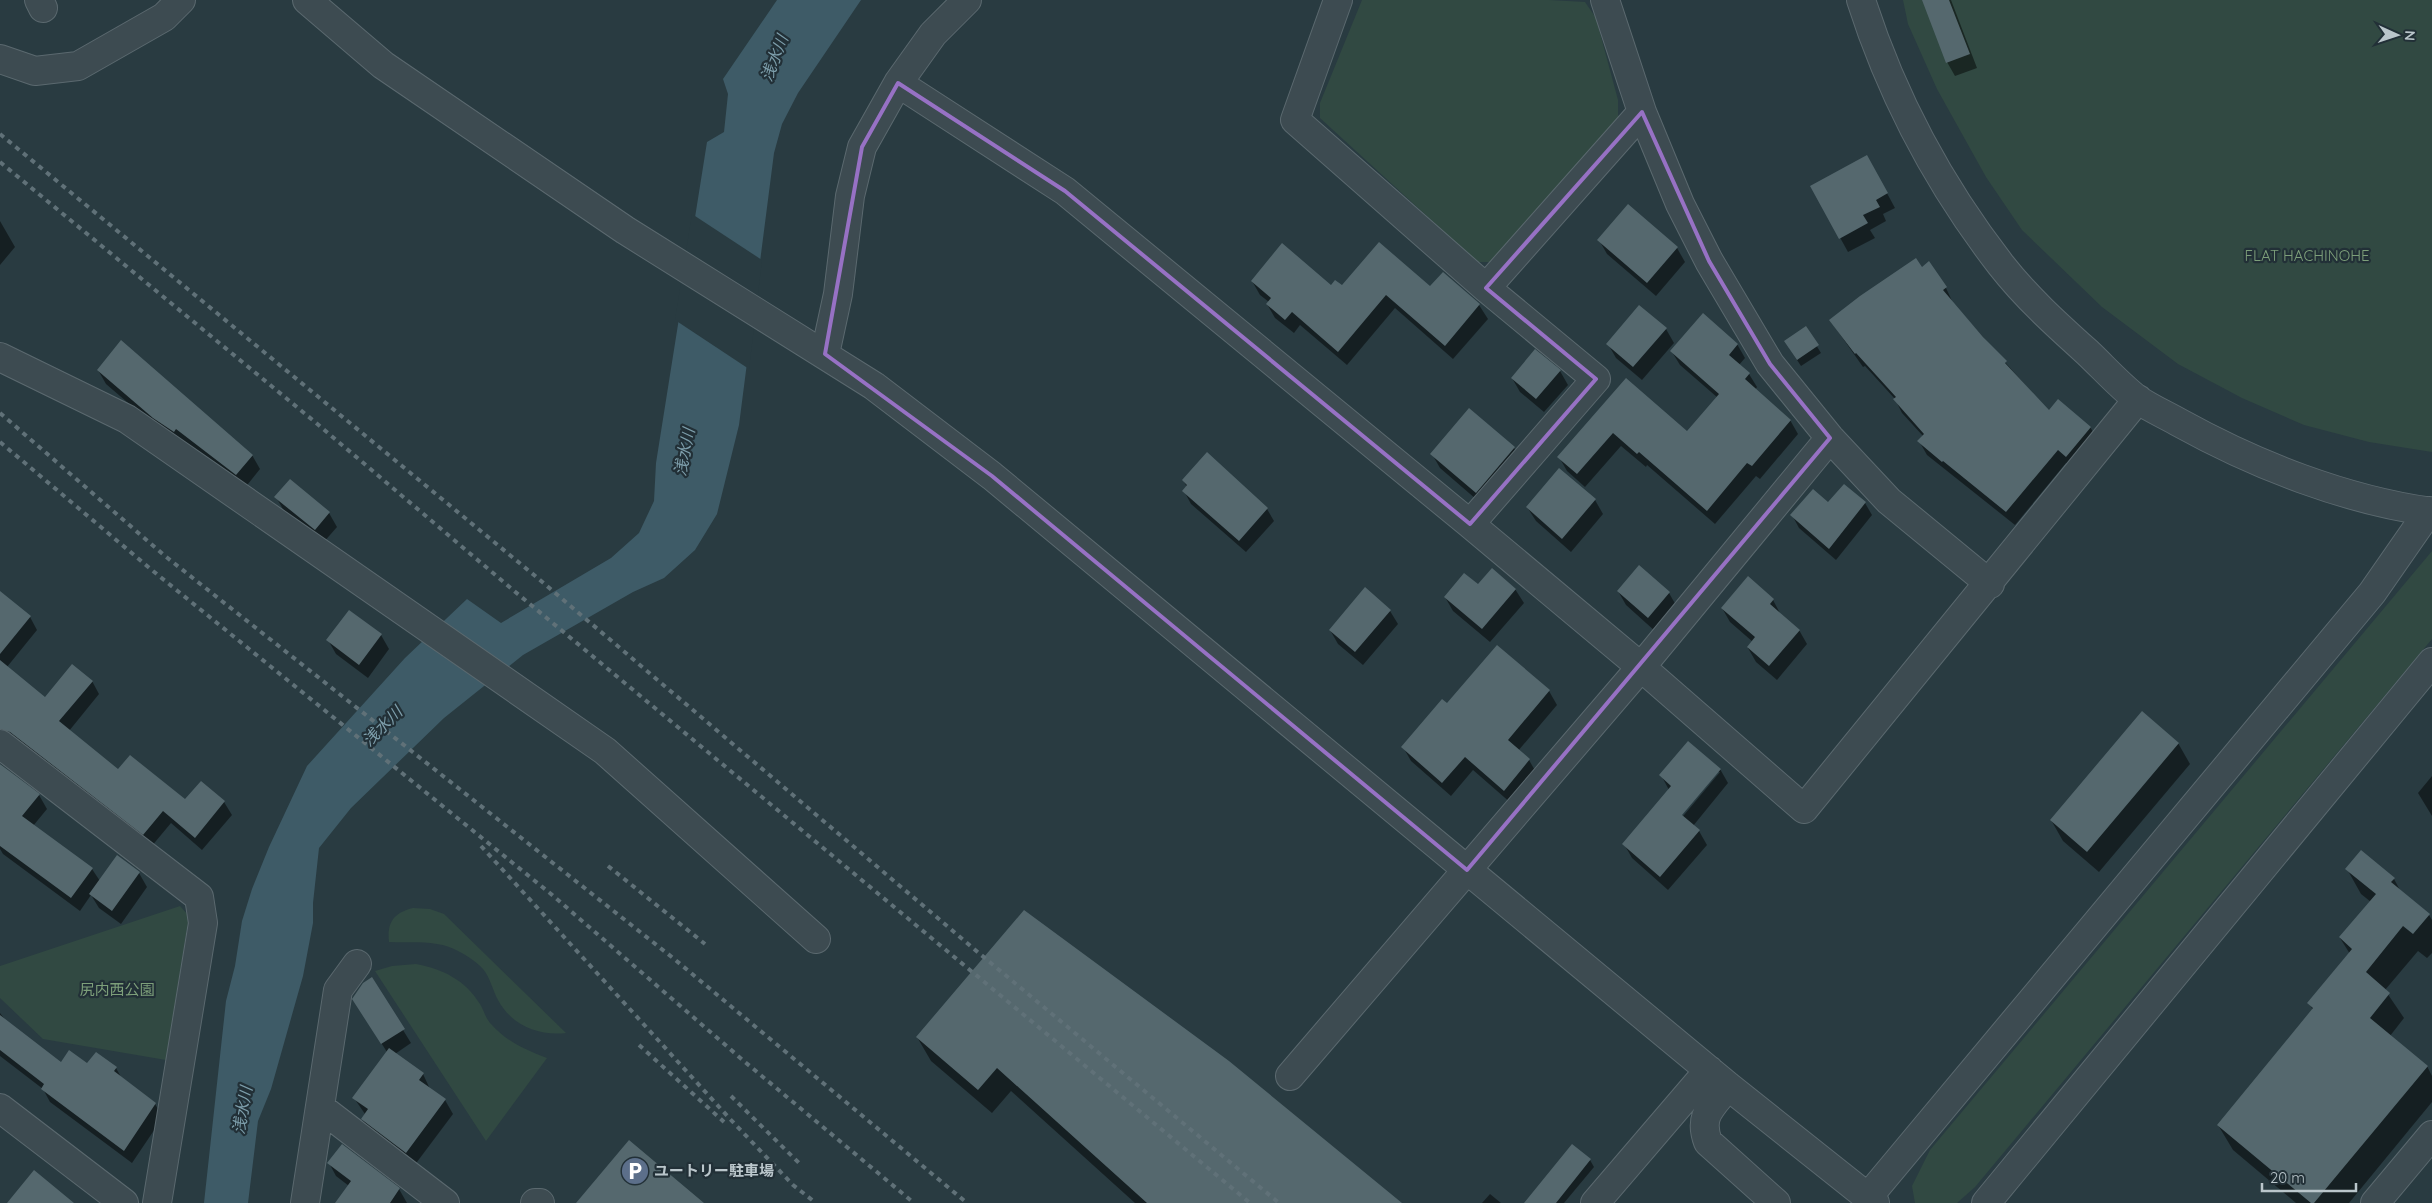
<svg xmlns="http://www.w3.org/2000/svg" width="2432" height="1203" viewBox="0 0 2432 1203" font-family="Quicksand,'Noto Sans JP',sans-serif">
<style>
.green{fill:#314942}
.water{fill:#3e5b67}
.pier{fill:#293b41}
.shadow{fill:#0007;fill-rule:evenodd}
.building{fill:#55686e}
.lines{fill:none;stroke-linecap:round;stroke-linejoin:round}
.minor-casing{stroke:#5b696f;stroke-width:30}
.minor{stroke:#3d4b51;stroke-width:28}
.rail{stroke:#607178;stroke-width:4;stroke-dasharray:5 5;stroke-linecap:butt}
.marked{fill:none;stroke:#9771c4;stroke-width:4;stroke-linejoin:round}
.labels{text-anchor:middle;stroke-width:4.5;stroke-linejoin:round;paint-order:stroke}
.park-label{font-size:15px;fill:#7d9f7a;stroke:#223037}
.poi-label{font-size:15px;font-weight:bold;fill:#bac6cb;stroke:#223037;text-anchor:start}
.water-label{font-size:16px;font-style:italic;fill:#7d9eab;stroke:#223037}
</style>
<rect width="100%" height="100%" fill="#293b41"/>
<path class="green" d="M 1362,0 L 1549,0 L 1585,2 L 1596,18 L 1618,100 L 1618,120 L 1495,262 L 1477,262 L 1320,118 L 1320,103 Z
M 1903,0 L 2432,0 L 2432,452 L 2369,442 L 2304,425 L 2242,398 L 2178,364 L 2102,307 L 2022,230 L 1986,177 L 1937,89 L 1908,24 Z
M 2432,551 L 2432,639 L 1975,1187 L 1957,1203 L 1915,1203 L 1912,1186 L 1930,1150 Z
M 180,906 L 189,916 L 166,1060 L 43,1039 L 0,998 L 0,966 Z
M 413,908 L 430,909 L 444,914 L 566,1033 C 539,1036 512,1026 498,1000 C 493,991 490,977 483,969 C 476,961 463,953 454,949 C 435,940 410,943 389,942 C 387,923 393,913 413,908 Z
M 416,964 C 443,969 465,980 480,1004 C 484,1011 486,1019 491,1024 C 507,1042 526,1050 547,1058 L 486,1141 L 375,971 L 392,966 Z"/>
<path class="water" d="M 777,0 L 861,0 L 798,93 L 782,124 L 774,153 L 739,425 L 717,514 L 695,550 L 664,578 L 633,592 L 523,655 L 444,718 L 351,808 L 319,848 L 313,903 L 313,923 L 303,976 L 271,1089 L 258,1121 L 248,1203 L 204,1203 L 226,1001 L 235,966 L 242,921 L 252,889 L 269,847 L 307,766 L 405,658 L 467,599 L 501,623 L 611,558 L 639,533 L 654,501 L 656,463 L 707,142 L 724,132 L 728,94 L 723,79 Z"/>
<path class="pier" d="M 692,214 L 762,260 L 749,369 L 675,320 Z"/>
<path class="shadow" d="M 1924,0 L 1951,0 L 1977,68 L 1955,76 L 1947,62 Z
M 1875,171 L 1895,208 L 1883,214 L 1886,221 L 1870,230 L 1875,238 L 1848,252 L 1812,187 Z
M 1628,206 L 1677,248 L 1685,262 L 1656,296 L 1607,254 L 1599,240 Z
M 0,221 L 15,247 L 0,265 Z
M 1922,268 L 1946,288 L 1953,303 L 2049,412 L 2090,427 L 2099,441 L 2075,470 L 2066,463 L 2015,525 L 1927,455 L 1919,441 L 1923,436 L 1902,413 L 1895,399 L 1865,366 L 1863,367 L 1830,320 Z
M 1443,273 L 1479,305 L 1488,319 L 1453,359 L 1395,308 L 1347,365 L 1300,325 L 1294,333 L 1275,318 L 1267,304 L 1269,302 L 1260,295 L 1252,281 L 1342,287 L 1430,288 Z
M 1805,327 L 1821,353 L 1801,366 L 1789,348 Z
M 1666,329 L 1674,343 L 1642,380 L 1616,358 L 1608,344 Z
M 1737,344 L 1745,358 L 1739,365 L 1749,374 L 1757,387 L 1755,390 L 1790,420 L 1798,434 L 1760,479 L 1756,476 L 1715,524 L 1647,465 L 1646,467 L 1621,446 L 1585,487 L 1567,471 L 1559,457 L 1626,380 L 1687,433 L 1718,398 L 1680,365 L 1672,352 Z
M 98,370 L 252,455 L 260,469 L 244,489 L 162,432 L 106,384 Z
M 1560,371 L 1568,385 L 1544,412 L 1520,392 L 1512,378 Z
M 1514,448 L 1522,462 L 1484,506 L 1440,468 L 1432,454 Z
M 1207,454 L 1267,509 L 1274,521 L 1246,552 L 1191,504 L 1184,491 L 1187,487 L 1183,480 Z
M 1559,470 L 1595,500 L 1603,514 L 1571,552 L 1536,521 L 1527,507 Z
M 276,497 L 329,513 L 337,527 L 323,543 L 284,511 Z
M 1865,503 L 1872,515 L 1836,560 L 1799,528 L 1792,515 L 1828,504 Z
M 1639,567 L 1669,593 L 1677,607 L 1656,632 L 1626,605 L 1618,591 Z
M 1478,586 L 1515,589 L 1524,603 L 1490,642 L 1453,611 L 1445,597 Z
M 1773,600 L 1781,615 L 1799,630 L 1807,644 L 1777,680 L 1756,662 L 1748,648 L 1753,642 L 1730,622 L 1722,608 Z
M 0,604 L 30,617 L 37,630 L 7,667 L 45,699 L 92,681 L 99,694 L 69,731 L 118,771 L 186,801 L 201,783 L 224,802 L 232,815 L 202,850 L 171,823 L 151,847 L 0,732 Z
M 1390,611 L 1398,624 L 1363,665 L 1338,644 L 1330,630 Z
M 381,635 L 389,649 L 368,678 L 336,654 L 328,640 Z
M 1497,646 L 1549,691 L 1557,705 L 1518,751 L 1529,760 L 1537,774 L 1512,804 L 1473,770 L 1451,796 L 1411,761 L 1403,747 L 1447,705 Z
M 2178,743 L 2190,764 L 2099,872 L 2063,841 L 2051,820 Z
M 0,764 L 39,795 L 47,809 L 33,826 L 92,869 L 100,881 L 139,873 L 147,887 L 121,924 L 99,908 L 91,895 L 80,911 L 3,854 L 0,849 Z
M 1720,769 L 1728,783 L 1693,826 L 1699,831 L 1707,845 L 1668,890 L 1632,858 L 1624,844 L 1669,790 L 1661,775 ZM 1717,772 L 1720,772 L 1679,821 L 1677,819 Z
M 2432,776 L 2432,816 L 2418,793 Z
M 2347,869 L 2394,879 L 2401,892 L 2429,915 L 2432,920 L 2432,953 L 2427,958 L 2418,951 L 2385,990 L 2404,1018 L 2390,1036 L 2427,1066 L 2432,1076 L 2432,1102 L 2349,1203 L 2296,1203 L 2233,1150 L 2218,1125 L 2313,1010 L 2309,1003 L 2350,954 L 2340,938 L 2371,902 L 2361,894 Z
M 0,1013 L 6,1021 L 61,1063 L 88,1065 L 96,1053 L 116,1068 L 122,1079 L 155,1104 L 163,1117 L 132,1163 L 50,1102 L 43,1089 L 0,1056 Z
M 362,1013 L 403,1030 L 411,1043 L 395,1054 L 423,1074 L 430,1089 L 445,1100 L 453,1114 L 414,1166 L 370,1133 L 362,1119 L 365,1114 L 354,1098 L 387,1052 Z
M 917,1037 L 1400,1203 L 1135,1203 L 1011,1091 L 992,1113 L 931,1061 Z
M 342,1145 L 399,1189 L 407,1203 L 336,1203 L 349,1186 L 336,1176 L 329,1163 Z
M 1590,1160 L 1594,1167 L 1564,1203 L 1526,1203 Z
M 1490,1194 L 1501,1203 L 1482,1203 Z"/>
<path class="building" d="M 1922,0 L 1949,0 L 1970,54 L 1946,63 Z
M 1867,155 L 1888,193 L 1876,200 L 1880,207 L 1863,215 L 1868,223 L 1839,239 L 1810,186 Z
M 1628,204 L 1678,247 L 1647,283 L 1597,240 Z
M 1379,242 L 1430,286 L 1443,272 L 1480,304 L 1445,346 L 1386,295 L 1338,352 L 1292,312 L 1285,320 L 1266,304 L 1271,298 L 1251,281 L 1282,243 L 1331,285 L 1335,280 L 1342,285 Z
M 1916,258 L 1922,267 L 1929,261 L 1947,287 L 1943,290 L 1983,337 L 2007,361 L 2005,363 L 2049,410 L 2058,399 L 2091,427 L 2066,457 L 2058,450 L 2006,512 L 1943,461 L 1942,462 L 1917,441 L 1924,434 L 1893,399 L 1896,397 L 1856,353 L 1855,354 L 1829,320 L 1860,296 Z
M 1639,305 L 1667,328 L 1633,367 L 1606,344 Z
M 1703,313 L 1738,344 L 1729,355 L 1750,373 L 1745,379 L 1791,420 L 1752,466 L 1747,463 L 1707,511 L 1639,452 L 1637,454 L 1613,433 L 1577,474 L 1557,457 L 1626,378 L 1687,431 L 1719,394 L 1670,351 Z
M 1806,326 L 1819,345 L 1797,360 L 1784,341 Z
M 121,340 L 253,455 L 236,475 L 176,429 L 174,432 L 153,418 L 97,370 Z
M 1535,349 L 1561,370 L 1536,399 L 1511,378 Z
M 1469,408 L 1515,447 L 1476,493 L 1430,454 Z
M 1207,452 L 1268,508 L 1239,541 L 1182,491 L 1187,485 L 1182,480 Z
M 1559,468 L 1596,499 L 1562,539 L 1526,507 Z
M 290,479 L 330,512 L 315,530 L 274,497 Z
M 1844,484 L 1866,502 L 1829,549 L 1790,515 L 1813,489 L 1828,502 Z
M 1639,565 L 1670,592 L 1648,618 L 1617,591 Z
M 1492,568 L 1516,589 L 1482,629 L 1444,597 L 1464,573 L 1478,584 Z
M 1748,576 L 1774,599 L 1770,604 L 1800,630 L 1769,666 L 1747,647 L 1755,637 L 1721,608 Z
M 1365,587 L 1391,610 L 1355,652 L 1329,630 Z
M 0,591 L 31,616 L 0,654 Z
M 349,610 L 382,634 L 359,665 L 326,640 Z
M 1497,645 L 1550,690 L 1508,740 L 1530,759 L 1504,791 L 1465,757 L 1442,783 L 1401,747 L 1442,699 L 1447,703 Z
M 0,660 L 45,697 L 72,664 L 93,681 L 59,721 L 118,769 L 130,755 L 185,799 L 201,781 L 225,801 L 195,838 L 163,811 L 143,835 L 10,732 L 0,729 Z
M 2142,711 L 2179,743 L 2087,852 L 2050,820 Z
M 1688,741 L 1721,769 L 1682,815 L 1700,830 L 1660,877 L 1622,844 L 1671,786 L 1659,775 Z
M 0,764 L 40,794 L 22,816 L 93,868 L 71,898 L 0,846 Z
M 2361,850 L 2395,878 L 2391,882 L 2430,914 L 2413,934 L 2403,926 L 2366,972 L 2390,993 L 2370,1018 L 2428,1066 L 2314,1203 L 2311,1203 L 2217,1125 L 2313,1008 L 2307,1003 L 2352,949 L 2339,937 L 2376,894 L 2345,869 Z
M 117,855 L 140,872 L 112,911 L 89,894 Z
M 1024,910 L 1229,1061 L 1402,1203 L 1147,1203 L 997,1068 L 978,1090 L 916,1037 Z
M 372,977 L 405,1029 L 381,1044 L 352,999 L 363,983 Z
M 0,1015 L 61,1062 L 69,1050 L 87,1063 L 96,1052 L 117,1067 L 114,1071 L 156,1103 L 124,1151 L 41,1089 L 44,1084 L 0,1050 Z
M 389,1048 L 424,1073 L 419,1080 L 446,1099 L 406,1153 L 361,1119 L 368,1109 L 352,1098 Z
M 629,1140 L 704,1203 L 576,1203 Z
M 342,1144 L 400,1188 L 390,1203 L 335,1203 L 351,1181 L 327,1163 Z
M 1572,1144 L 1591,1159 L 1556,1203 L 1524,1203 Z
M 34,1170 L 74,1203 L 7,1203 Z"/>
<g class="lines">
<defs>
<path id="minor" d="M 39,0 L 43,8
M 307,0 L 383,65 L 625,230 L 874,386 L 992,476 L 1728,1086 L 1875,1203
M 1338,0 L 1295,120 L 1486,288 L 1596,379 L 1470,524
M 1605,0 L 1642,112 L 1680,204 L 1709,261 L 1770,364 L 1830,438 L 1889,501 L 1990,584
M 1861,0 C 1892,97 1939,185 2001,265 C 2026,297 2057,325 2087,352 C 2103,367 2119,385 2137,399 C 2150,408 2166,415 2180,423 C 2256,465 2345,500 2432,512
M 0,59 L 35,71 L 78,66 L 164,17 L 181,0
M 898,83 L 1065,191 L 1470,524 L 1641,667 L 1804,809 L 2138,399
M 1486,288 L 1642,112
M 825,354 L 838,294 L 850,196 L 862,147 L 898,83 L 933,34 L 967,0
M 0,357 L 127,419 L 605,751 L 816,939
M 0,744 L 199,897 L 203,923 L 157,1203
M 1290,1076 L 1641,667 L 1830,438
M 1728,1086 C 1712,1107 1698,1115 1708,1142 L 1776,1203
M 0,1108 L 124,1203
M 321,1108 L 445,1203
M 1868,1197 L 2372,593 L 2429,511
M 305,1203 L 338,990 L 357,964
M 535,1203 L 540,1203
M 1595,1203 L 1709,1070
M 1986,1203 L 2432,662
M 2375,1203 L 2432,1135"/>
</defs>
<use href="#minor" class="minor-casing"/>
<use href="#minor" class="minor"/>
<path class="rail" d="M 0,134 L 534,575 L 980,954 L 1279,1203
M 0,162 L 315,422 L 513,590 L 1250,1203
M 0,413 L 165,556 L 673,958 L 967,1203
M 0,442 L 153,571 L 551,894 L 745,1062 L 914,1203
M 481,846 L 731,1120 L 793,1185 L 816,1203
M 608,866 L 705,944
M 639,1045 L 724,1122
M 731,1096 L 802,1166"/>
</g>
<path class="marked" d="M 898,83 L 1065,191 L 1470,524 L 1596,379 L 1486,288 L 1642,112 L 1709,261 L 1770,364 L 1830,438 L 1467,870 L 992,476 L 825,354 L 862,147 Z"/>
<defs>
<symbol id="parking-disc" viewBox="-11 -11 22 22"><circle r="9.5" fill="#5c6f8a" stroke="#223037"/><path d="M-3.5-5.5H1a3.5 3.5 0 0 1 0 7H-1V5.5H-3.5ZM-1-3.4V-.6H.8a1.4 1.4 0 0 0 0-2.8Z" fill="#fff"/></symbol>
</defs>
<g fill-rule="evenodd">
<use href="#parking-disc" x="619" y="1155" width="32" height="32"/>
</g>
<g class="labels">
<g class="park-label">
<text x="2307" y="261">FLAT HACHINOHE</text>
<text x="117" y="995">尻内西公園</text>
</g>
<g class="poi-label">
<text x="654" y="1176">ユートリー駐車場</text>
</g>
<g class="water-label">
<text transform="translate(774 58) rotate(-69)" y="6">浅水川</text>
<text transform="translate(684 452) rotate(-79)" y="6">浅水川</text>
<text transform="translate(382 726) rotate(-45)" y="6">浅水川</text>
<text transform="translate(242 1110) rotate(-80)" y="6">浅水川</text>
</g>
</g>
<g transform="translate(2397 35) rotate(93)" stroke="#223037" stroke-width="4" paint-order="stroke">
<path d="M0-4L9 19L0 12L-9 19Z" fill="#bac6cb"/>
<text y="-8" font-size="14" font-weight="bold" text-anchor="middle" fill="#bac6cb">N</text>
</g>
<path d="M2262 1183v8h94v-8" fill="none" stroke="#bac6cb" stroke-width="2.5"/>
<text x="2270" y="1183" font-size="15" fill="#bac6cb" stroke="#223037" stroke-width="4" paint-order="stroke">20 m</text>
</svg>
